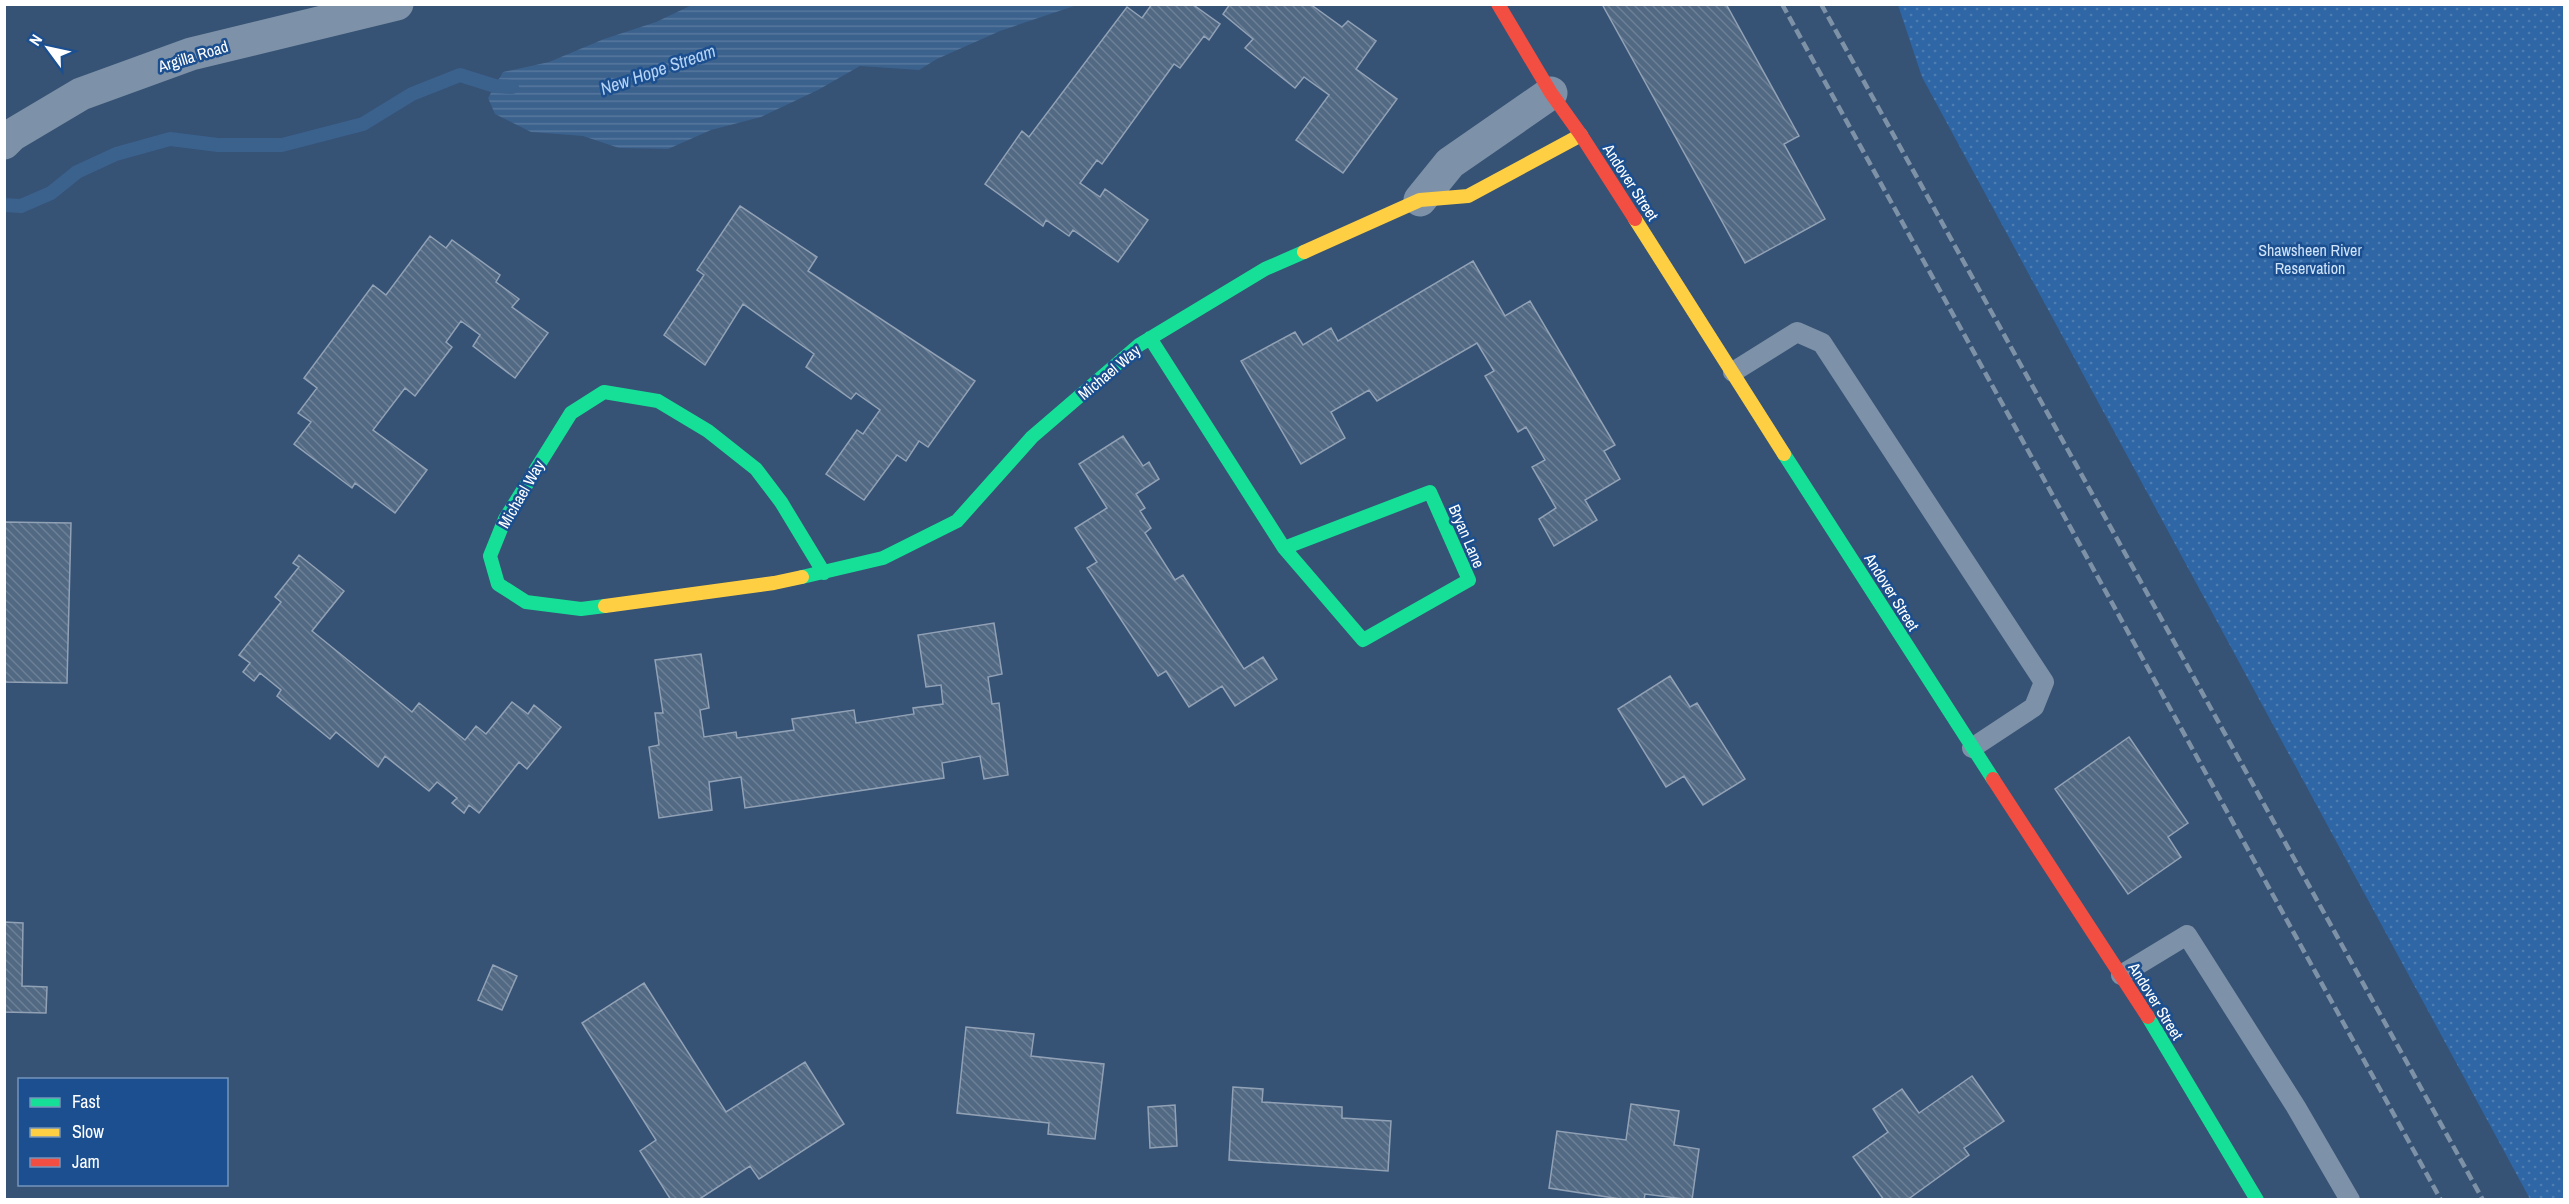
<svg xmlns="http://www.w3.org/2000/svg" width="2569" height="1204" viewBox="0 0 2569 1204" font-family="'Archivo Narrow',sans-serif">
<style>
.green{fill:url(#green-dots)}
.water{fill:url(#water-rules)}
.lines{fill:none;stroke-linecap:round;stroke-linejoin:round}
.stream{stroke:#3b618d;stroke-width:14}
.building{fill:url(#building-back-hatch);stroke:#92a2b6;stroke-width:1.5}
.lane{stroke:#7d92a8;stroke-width:20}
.street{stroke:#7d92a8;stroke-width:33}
.fast{stroke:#16e098;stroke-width:14}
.slow{stroke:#ffcf43;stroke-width:14}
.jam{stroke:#f24e42;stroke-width:14}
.rail{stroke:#7e92a7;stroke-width:4.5;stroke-dasharray:10 4.5;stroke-linecap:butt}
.labels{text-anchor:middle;stroke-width:5;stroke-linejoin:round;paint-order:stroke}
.street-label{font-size:16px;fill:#fff;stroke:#1b4f8f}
.park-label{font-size:16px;fill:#cfe3fa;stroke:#1b4f8f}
.water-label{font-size:18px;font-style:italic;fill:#b5d3f5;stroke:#1b4f8f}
</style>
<defs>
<pattern id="green-dots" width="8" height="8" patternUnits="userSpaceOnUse" patternTransform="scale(1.5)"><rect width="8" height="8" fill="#2f66a5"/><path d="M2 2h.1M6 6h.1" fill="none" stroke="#4e7db2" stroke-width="1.8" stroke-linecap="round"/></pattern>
<pattern id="water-rules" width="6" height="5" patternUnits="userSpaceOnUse" patternTransform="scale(1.5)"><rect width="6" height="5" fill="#3b618d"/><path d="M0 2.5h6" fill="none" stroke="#58799e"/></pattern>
<pattern id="building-back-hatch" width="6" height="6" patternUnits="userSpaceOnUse" patternTransform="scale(1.5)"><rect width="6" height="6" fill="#526984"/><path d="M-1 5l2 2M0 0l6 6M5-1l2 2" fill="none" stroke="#6c8096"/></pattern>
</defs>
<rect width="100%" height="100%" fill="#365274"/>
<path class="green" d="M 1898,5 L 2564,5 L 2564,1199 L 2530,1199 L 1922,77 Z"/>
<path class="water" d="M 694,4 L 1077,4 L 1077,5 L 1000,31 L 937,59 L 919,70 L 860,66 L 818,90 L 761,117 L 711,130 L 668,149 L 619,148 L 583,136 L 531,132 L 495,114 L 488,98 L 503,72 L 549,62 L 604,39 L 656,22 Z"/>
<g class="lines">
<path class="stream" d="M 4,205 L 21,206 L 51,193 L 77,172 L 116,154 L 170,139 L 218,145 L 282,145 L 363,124 L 412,94 L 460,75 L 495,86 L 512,87"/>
</g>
<path class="building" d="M 1152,4 L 1192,4 L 1220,24 L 1209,40 L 1204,36 L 1180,68 L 1174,64 L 1102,164 L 1097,160 L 1080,183 L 1100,197 L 1105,189 L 1148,220 L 1118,262 L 1073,230 L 1069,236 L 1046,220 L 1043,226 L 985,184 L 1022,131 L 1029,137 L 1127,7 L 1142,18 Z
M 1230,4 L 1310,4 L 1342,27 L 1348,21 L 1376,41 L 1356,69 L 1397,99 L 1343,173 L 1296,140 L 1329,95 L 1304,77 L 1295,88 L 1245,48 L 1253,39 L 1223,14 Z
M 1602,4 L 1726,4 L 1799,136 L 1784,144 L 1825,219 L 1745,263 Z
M 740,206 L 817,257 L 808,271 L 975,381 L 928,447 L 919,441 L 906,461 L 897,455 L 864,500 L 826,474 L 857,430 L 863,434 L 880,410 L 856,393 L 851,399 L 806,367 L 814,354 L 743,304 L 705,365 L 664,335 L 704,275 L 697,270 Z
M 430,236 L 446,248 L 452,240 L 500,275 L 496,282 L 519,299 L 512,307 L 548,333 L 515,378 L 473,346 L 480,335 L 461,321 L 446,342 L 452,347 L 415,396 L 405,388 L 373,430 L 427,470 L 395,513 L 355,483 L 352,488 L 294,444 L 311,422 L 298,413 L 317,388 L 304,378 L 373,285 L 386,295 Z
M 1473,261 L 1505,316 L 1530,301 L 1615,445 L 1604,451 L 1620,479 L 1585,500 L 1597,520 L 1554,546 L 1539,519 L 1556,508 L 1532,467 L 1545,460 L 1526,427 L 1518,432 L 1485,376 L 1494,371 L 1477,343 L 1377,401 L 1369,390 L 1331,412 L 1345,438 L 1301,464 L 1241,361 L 1295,332 L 1303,345 L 1331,328 L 1338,341 Z
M 1123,436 L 1143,466 L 1149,462 L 1159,479 L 1136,494 L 1145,508 L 1140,511 L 1151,528 L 1145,533 L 1175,580 L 1183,575 L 1244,669 L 1263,657 L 1277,679 L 1235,706 L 1222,686 L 1189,707 L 1166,671 L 1158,676 L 1087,568 L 1097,562 L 1075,528 L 1107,508 L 1079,464 Z
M 4,522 L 71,523 L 67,683 L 4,682 Z
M 299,555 L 344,591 L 312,631 L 412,712 L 419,703 L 465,740 L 476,726 L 486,734 L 512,702 L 528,714 L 534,705 L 561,727 L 527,769 L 519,762 L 479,813 L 469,805 L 464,813 L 452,803 L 457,798 L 437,782 L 429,791 L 385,756 L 378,767 L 336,732 L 330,739 L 277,696 L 281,690 L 260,673 L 254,681 L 243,672 L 250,663 L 239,655 L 281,602 L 275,597 L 299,567 L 293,563 Z
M 994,623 L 1002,674 L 988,677 L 992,704 L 999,703 L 1008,775 L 984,779 L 980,756 L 942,763 L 944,778 L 745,808 L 741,777 L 709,782 L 712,810 L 659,818 L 649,747 L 659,745 L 655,713 L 663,713 L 655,660 L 701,654 L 709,708 L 700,710 L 704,737 L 736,732 L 737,738 L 794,730 L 792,719 L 854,710 L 856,723 L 914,714 L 913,708 L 943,704 L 941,685 L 926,687 L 918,635 Z
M 1670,676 L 1690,707 L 1697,703 L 1745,779 L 1703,805 L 1684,776 L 1666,787 L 1618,709 Z
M 2129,737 L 2188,823 L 2168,837 L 2181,857 L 2128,894 L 2055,789 Z
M 4,922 L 23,923 L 22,986 L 47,987 L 46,1013 L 4,1012 Z
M 493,965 L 517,976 L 502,1010 L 478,1000 Z
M 644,983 L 726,1112 L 805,1062 L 844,1124 L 759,1179 L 750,1166 L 698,1200 L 671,1200 L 640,1151 L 656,1140 L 582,1023 Z
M 966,1027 L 1034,1034 L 1031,1056 L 1104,1064 L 1095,1139 L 1048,1134 L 1049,1123 L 957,1113 Z
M 1972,1076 L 2004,1121 L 1964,1148 L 1969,1155 L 1907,1200 L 1884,1200 L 1853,1157 L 1888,1132 L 1873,1109 L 1902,1089 L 1919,1113 Z
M 1233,1087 L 1263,1089 L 1262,1102 L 1342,1107 L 1342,1118 L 1391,1121 L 1388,1171 L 1229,1160 Z
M 1631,1104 L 1679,1111 L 1674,1145 L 1699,1149 L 1692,1200 L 1645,1194 L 1644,1200 L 1627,1200 L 1549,1188 L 1557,1131 L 1626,1140 Z
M 1175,1105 L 1177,1146 L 1150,1148 L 1148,1107 Z"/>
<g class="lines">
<path class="lane" d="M 1733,372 L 1797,332 L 1822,343 L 2044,682 L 2034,707 L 1972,748
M 2121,975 L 2187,935 L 2296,1107 L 2350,1200"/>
<path class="street" d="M 4,143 L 12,135 L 81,94 L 191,54 L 397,4
M 1420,200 L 1450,163 L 1551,93"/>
<path class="fast" d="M 1150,338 L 1284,548 L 1363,640 L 1469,580 L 1430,492 L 1284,548
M 1784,454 L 1993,779
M 802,577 L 883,558 L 957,521 L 1032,437 L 1139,345 L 1265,269 L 1304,252
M 605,606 L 581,609 L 526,602 L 498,584 L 490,556 L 505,519 L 571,413 L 604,392 L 658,401 L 708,431 L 756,469 L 781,502 L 824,573
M 2148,1017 L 2257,1200"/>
<path class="slow" d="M 1635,219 L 1784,454
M 1304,252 L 1420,200 L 1468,196 L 1581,135
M 605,606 L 774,583 L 802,577"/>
<path class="jam" d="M 1498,4 L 1551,93 L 1581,135 L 1635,219
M 1993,779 L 2148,1017"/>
<path class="rail" d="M 1782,4 L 2441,1200
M 1821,4 L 2483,1200"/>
</g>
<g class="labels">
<g class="street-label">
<text transform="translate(193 56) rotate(-17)" y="6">Argilla Road</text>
<text transform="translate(1631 182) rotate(57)" y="6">Andover Street</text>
<text transform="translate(1109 372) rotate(-40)" y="6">Michael Way</text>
<text transform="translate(521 494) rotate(-60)" y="6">Michael Way</text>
<text transform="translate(1467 536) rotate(67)" y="6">Bryan Lane</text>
<text transform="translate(1892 592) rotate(58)" y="6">Andover Street</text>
<text transform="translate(2156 1001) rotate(58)" y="6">Andover Street</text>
</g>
<g class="park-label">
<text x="2310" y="256">Shawsheen River<tspan x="2310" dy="18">Reservation</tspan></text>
</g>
<g class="water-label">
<text transform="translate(658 70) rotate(-19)" y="6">New Hope Stream</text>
</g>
</g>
<rect width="2569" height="1204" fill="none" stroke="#ffffff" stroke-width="12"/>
<rect x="18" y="1078" width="210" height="108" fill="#1b4f8f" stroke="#7695bc" stroke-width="1.5"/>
<rect x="30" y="1098" width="30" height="9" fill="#16e098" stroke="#7695bc" stroke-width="1.5"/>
<text x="72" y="1108" font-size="18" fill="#ffffff">Fast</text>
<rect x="30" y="1128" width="30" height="9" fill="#ffcf43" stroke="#7695bc" stroke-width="1.5"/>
<text x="72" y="1138" font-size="18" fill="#ffffff">Slow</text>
<rect x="30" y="1158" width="30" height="9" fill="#f24e42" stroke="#7695bc" stroke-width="1.5"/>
<text x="72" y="1168" font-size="18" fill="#ffffff">Jam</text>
<g transform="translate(48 48) rotate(303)" stroke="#1b4f8f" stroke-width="4.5" paint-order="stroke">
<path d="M0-4.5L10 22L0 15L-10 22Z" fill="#ffffff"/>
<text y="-9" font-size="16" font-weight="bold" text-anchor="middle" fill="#ffffff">N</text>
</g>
</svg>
